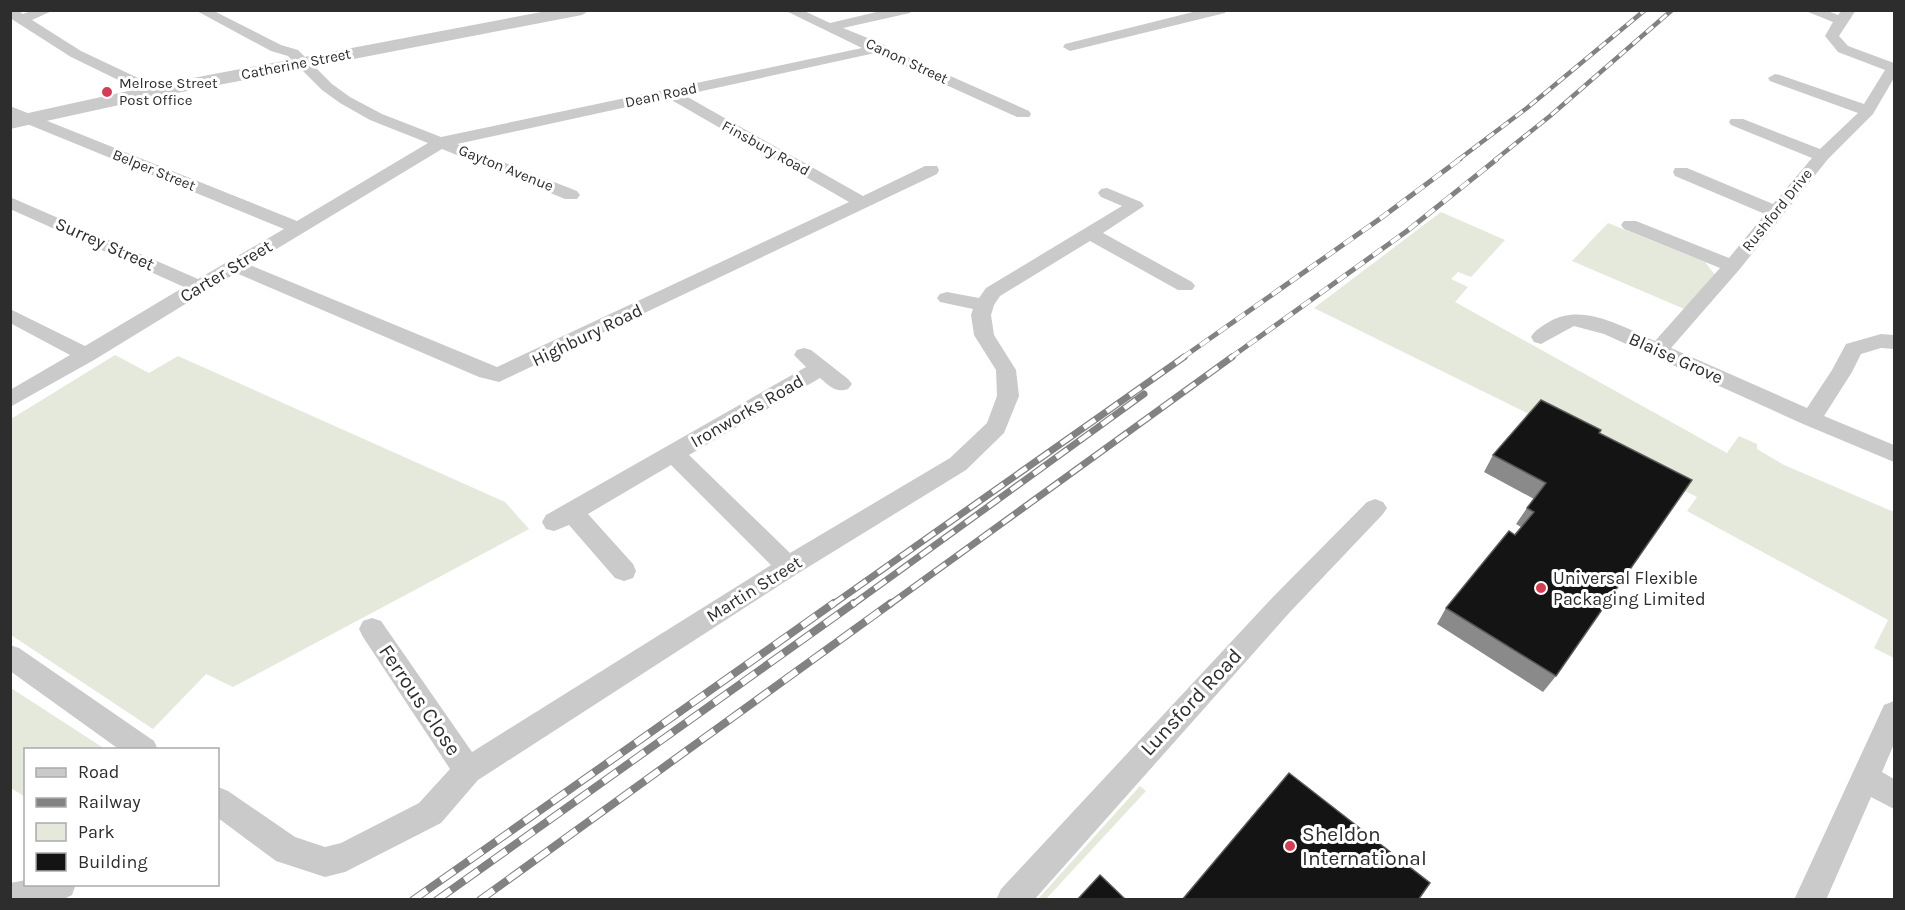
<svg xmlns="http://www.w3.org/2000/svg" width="1905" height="910" viewBox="0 0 1905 910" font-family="Karla,sans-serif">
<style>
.green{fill:#e4e9dc}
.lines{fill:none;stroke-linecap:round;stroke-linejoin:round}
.minor{fill:#cacaca;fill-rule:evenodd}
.tertiary{fill:#cacaca;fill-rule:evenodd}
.rail-far3-casing{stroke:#828282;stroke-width:4.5}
.rail-far2-casing{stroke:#828282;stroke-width:5}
.rail-far1-casing{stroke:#828282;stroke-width:7}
.rail-casing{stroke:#828282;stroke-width:8}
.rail-far3{stroke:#fff;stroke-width:3;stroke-dasharray:9;stroke-linecap:butt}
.rail-far2{stroke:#fff;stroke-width:4;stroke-dasharray:11;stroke-linecap:butt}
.rail-far1{stroke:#fff;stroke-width:4.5;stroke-dasharray:14;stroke-linecap:butt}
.rail{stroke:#fff;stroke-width:6;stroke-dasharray:17;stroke-linecap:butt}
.wall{fill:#8a8a8a}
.building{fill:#141414;stroke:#5a5a5a;stroke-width:1.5}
.poi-dot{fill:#d43e54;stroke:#fff;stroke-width:2}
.labels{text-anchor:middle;stroke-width:6;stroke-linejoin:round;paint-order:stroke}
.far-street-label{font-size:15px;fill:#2d2d2d;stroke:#fff}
.far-poi-label{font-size:15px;fill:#2d2d2d;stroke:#fff;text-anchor:start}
.street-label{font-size:18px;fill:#2d2d2d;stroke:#fff}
.poi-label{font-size:18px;fill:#2d2d2d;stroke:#fff;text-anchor:start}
.near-street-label{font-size:21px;fill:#2d2d2d;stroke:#fff}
.near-poi-label{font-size:21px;fill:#2d2d2d;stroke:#fff;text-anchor:start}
</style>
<rect width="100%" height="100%" fill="#fff"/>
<path class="green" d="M 1441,212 L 1505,240 L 1471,277 L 1458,272 L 1451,279 L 1468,287 L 1455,302 L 1727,453 L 1739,436 L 1757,444 L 1757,449 L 1784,465 L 1894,512 L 1894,658 L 1874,648 L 1888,620 L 1687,511 L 1697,497 L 1314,308 Z
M 1608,223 L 1705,262 L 1716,276 L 1689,311 L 1572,261 Z
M 115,355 L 149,373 L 178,356 L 505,502 L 529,529 L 233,687 L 206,674 L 153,729 L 11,635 L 11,419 Z
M 10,688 L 11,688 L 105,749 L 26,750 L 25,797 L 11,788 Z
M 1140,786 L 1146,791 L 1046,899 L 1038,899 Z"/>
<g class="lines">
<path class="minor" d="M 10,10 L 17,10 L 23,14 L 33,10 L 54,10 L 32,20 L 81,51 L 155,86 L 159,92 L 151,97 L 146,95 L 143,92 L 71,57 L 10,18 Z
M 195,10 L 212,10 L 281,45 L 298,50 L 332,84 L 350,97 L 382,114 L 441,137 L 862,48 L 784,10 L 802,10 L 830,23 L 885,10 L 911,10 L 910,13 L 843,28 L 885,45 L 887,48 L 1029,111 L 1031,114 L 1029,117 L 1017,117 L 875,53 L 684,95 L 863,196 L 925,166 L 937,166 L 939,170 L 937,174 L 499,382 L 479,377 L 236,273 L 94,360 L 10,407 L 10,390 L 70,355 L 10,323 L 10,309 L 85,346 L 184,287 L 10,209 L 10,197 L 198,279 L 284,229 L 10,117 L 10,106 L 297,221 L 428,143 L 370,120 L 340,103 L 322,90 L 288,56 L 271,51 ZM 668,98 L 849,202 L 497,367 L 250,265 L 442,149 L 565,199 L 577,199 L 580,195 L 577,191 L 457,144 Z
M 1201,10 L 1226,10 L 1225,13 L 1070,51 L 1063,47 L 1065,44 Z
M 1803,10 L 1825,10 L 1838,15 L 1842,10 L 1856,10 L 1839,36 L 1848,46 L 1894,63 L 1894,78 L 1873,114 L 1828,159 L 1739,270 L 1671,348 L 1807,408 L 1832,370 L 1846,344 L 1881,334 L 1894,335 L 1894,349 L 1881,348 L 1861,354 L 1852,372 L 1824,416 L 1894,445 L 1894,462 L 1803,424 L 1604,334 L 1574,326 L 1541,344 L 1534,342 L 1531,337 C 1535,330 1542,326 1549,322 C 1582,302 1623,327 1655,341 L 1720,268 L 1624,229 L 1621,225 L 1624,221 L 1636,221 L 1729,258 L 1765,214 L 1675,176 L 1673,172 L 1675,168 L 1687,168 L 1773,204 L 1812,158 L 1731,125 L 1729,122 L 1731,119 L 1743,119 L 1820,149 L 1858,113 L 1770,81 L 1768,78 L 1775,74 L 1780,75 L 1864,104 L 1885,70 L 1838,52 L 1825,36 L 1833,22 Z
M 1107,188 L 1141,202 L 1144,206 L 1103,233 L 1192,282 L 1195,286 L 1192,290 L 1178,290 L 1090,241 L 1000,296 L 994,305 L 991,315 L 994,335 L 1016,370 L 1019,396 L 1004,433 L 966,470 L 797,574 L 478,780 L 441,823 L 345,872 L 325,877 L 276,861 L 218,818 L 218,787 L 228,791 L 295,837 L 325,847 L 341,843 L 419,803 L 450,769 L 363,637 L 359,629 L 363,621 L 372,618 L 381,621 L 472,752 L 771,565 L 671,465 L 588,514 L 633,564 L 636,571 L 633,578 L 624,581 L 615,578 L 569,525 L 554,531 L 546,529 L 542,522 L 546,515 L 806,367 L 794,355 L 797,350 L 804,348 L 811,350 L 848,379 L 852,384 L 848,389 C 836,393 829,386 820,378 L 689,455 L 790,553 L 950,458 L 987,423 L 997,396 L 996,370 L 974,335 L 971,315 L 973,309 L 940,302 L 937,298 L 940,294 L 947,292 L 979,298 L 986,288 L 1122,206 L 1101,197 L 1098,193 L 1101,189 Z
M 1375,499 L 1383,502 L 1387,508 L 1383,514 L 1290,612 L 1034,900 L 996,900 L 1001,889 L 1272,598 L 1367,502 Z
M 10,645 L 19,648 L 154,741 L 158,750 L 120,750 L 10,671 Z
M 1894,701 L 1894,744 L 1882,772 L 1894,779 L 1894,809 L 1871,797 L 1826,900 L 1794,900 L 1884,705 Z
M 26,880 L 26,884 L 76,884 L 72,895 L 62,900 L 10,900 L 10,883 Z"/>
<path class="tertiary" d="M 552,10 L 590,10 L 582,15 L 151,98 L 10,129 L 10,117 L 151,86 Z"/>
<defs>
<path id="rail-far3" d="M 1458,160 L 1527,108 L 1645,10
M 1495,160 L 1550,116 L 1672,10"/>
<path id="rail-far2" d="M 1182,358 L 1381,218 L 1460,159
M 1230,358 L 1407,231 L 1497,159"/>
<path id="rail-far1" d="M 832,605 L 1184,357
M 852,605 L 1144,394
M 889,605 L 1232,357"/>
<path id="rail" d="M 413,900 L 834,603
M 437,900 L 854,603
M 480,900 L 891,603"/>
</defs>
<use href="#rail-far3" class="rail-far3-casing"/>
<use href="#rail-far2" class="rail-far2-casing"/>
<use href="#rail-far1" class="rail-far1-casing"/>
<use href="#rail" class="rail-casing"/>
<use href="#rail-far3" class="rail-far3"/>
<use href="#rail-far2" class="rail-far2"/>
<use href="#rail-far1" class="rail-far1"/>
<use href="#rail" class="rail"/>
</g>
<path class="wall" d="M 1599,433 L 1556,676 L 1543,692 L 1437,624 L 1446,608 L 1521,527 L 1516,524 L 1527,508 L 1534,499 L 1484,472 L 1493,455 Z"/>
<path class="building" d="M 1541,400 L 1601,430 L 1599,433 L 1692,480 L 1556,676 L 1446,608 L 1509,531 L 1515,535 L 1534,512 L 1527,508 L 1546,483 L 1493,455 Z
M 1289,773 L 1430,883 L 1418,900 L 1182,900 Z
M 1100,875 L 1126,900 L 1077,900 Z"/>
<g class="poi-dot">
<circle cx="107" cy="92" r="6"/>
<circle cx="1541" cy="588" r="6"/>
<circle cx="1290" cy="846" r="6"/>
</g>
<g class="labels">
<g class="far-street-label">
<text transform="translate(907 61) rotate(25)" y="5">Canon Street</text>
<text transform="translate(296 64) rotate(-11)" y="5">Catherine Street</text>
<text transform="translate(661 95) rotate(-12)" y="5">Dean Road</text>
<text transform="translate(766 148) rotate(29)" y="5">Finsbury Road</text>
<text transform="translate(506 168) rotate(22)" y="5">Gayton Avenue</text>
<text transform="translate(154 170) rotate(22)" y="5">Belper Street</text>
<text transform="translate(1777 210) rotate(-51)" y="5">Rushford Drive</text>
</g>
<g class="far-poi-label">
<text x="119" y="88">Melrose Street<tspan x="119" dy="17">Post Office</tspan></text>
</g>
<g class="street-label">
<text transform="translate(105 244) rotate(24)" y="6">Surrey Street</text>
<text transform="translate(226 271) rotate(-31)" y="6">Carter Street</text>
<text transform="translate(587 335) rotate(-26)" y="6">Highbury Road</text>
<text transform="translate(1676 358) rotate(24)" y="6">Blaise Grove</text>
<text transform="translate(747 411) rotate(-30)" y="6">Ironworks Road</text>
<text transform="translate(754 589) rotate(-32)" y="6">Martin Street</text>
</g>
<g class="poi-label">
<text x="1553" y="584">Universal Flexible<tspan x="1553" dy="21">Packaging Limited</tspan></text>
</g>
<g class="near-street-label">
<text transform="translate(420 700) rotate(56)" y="7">Ferrous Close</text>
<text transform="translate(1191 702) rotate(-47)" y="7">Lunsford Road</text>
</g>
<g class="near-poi-label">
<text x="1302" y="841">Sheldon<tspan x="1302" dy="24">International</tspan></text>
</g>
</g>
<rect width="1905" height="910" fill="none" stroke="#2d2d2d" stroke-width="24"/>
<rect x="24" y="748" width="195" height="138" fill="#ffffff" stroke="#ababab" stroke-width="1.5"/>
<rect x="36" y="768" width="30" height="9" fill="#cacaca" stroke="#ababab" stroke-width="1.5"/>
<text x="78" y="778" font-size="18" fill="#2d2d2d">Road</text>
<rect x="36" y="798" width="30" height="9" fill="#828282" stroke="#ababab" stroke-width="1.5"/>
<text x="78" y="808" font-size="18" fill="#2d2d2d">Railway</text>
<rect x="36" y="823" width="30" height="18" fill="#e4e9dc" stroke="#ababab" stroke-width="1.5"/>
<text x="78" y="838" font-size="18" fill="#2d2d2d">Park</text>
<rect x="36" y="853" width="30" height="18" fill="#141414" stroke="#ababab" stroke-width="1.5"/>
<text x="78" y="868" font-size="18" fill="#2d2d2d">Building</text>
</svg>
